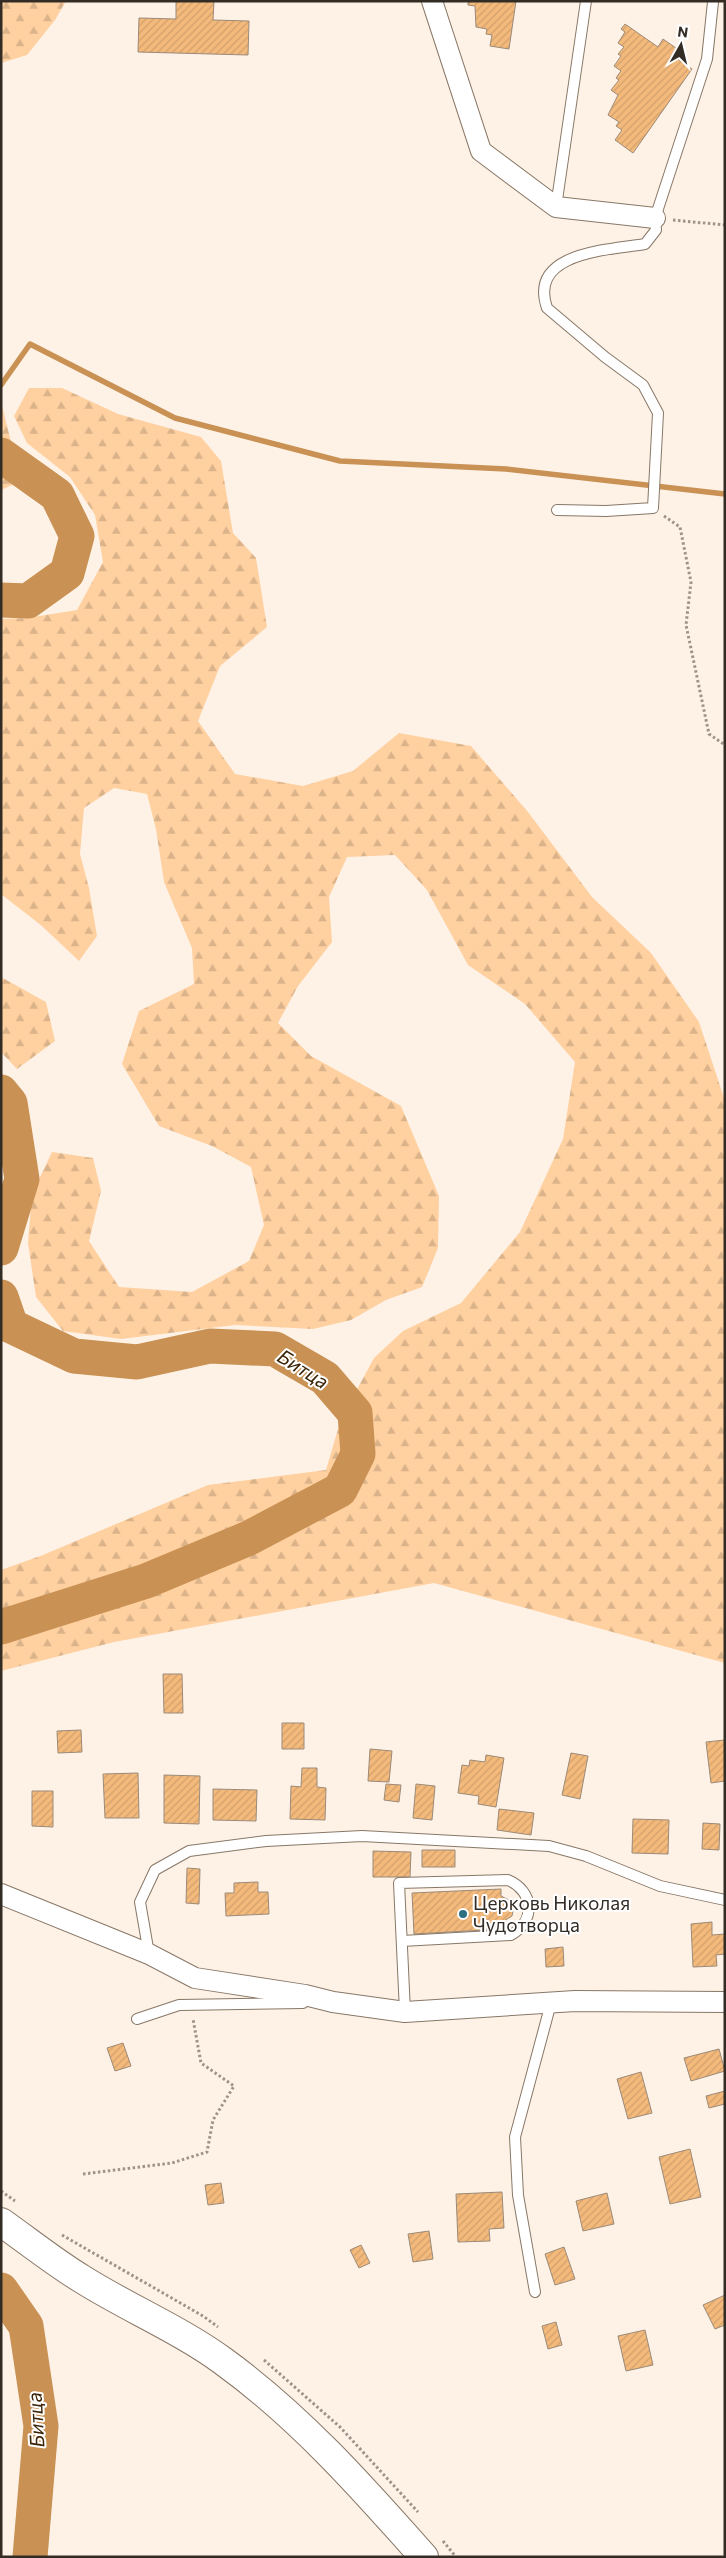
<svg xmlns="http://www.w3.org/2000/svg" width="726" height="2558" viewBox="0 0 726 2558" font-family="Commissioner,sans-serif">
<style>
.forest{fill:url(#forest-firs)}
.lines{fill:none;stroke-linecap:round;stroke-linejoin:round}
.stream{stroke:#c99153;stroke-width:5.5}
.river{stroke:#c99153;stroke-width:35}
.building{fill:url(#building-hatch);stroke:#9b8a78}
.lane-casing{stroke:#876;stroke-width:12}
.street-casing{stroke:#876;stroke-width:22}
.secondary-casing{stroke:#876;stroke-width:30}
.path{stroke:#9d938a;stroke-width:3;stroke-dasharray:2.5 2.5;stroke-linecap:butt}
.lane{stroke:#fff;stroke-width:10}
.street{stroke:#fff;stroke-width:20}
.secondary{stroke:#fff;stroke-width:28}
.poi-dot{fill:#2c6f81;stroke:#fff;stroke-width:2}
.labels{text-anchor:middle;stroke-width:4;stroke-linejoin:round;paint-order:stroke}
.poi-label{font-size:19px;fill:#332c25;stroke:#fff;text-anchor:start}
.water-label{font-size:20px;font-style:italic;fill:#3b2407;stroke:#fff}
</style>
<defs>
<pattern id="forest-firs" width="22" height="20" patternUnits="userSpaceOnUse" patternTransform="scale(1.25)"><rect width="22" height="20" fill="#ffd0a0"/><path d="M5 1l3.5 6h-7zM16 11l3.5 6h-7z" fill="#dbb38a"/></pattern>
<pattern id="building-hatch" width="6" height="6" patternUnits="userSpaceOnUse" patternTransform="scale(1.25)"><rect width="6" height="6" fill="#f4ba7c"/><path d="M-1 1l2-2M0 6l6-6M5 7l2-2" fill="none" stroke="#d2a06b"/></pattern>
</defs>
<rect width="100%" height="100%" fill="#fef2e7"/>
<path class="forest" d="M 1,1 L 66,1 L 55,20 L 27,55 L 1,63 Z
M 29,388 L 62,388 L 118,414 L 201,437 L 221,461 L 233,533 L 256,558 L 267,627 L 220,666 L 198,721 L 235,774 L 303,786 L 353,771 L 399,733 L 471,746 L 528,812 L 592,897 L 651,953 L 699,1022 L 725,1101 L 725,1663 L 434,1583 L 114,1642 L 1,1671 L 1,1570 L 43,1555 L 208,1485 L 326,1470 L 341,1419 L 374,1358 L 403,1331 L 461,1303 L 520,1232 L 563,1139 L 575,1062 L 525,1004 L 468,965 L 427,890 L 395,855 L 347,857 L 329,897 L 332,942 L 298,986 L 278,1023 L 311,1056 L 401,1106 L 439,1196 L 438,1248 L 422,1287 L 386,1300 L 351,1320 L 313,1329 L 235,1325 L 121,1339 L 63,1331 L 36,1297 L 28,1243 L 32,1194 L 52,1152 L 93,1158 L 101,1191 L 89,1241 L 119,1287 L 192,1292 L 249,1261 L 264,1225 L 251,1167 L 212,1146 L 159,1126 L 122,1064 L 139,1011 L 194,984 L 192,948 L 164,882 L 156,829 L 147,794 L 114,788 L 84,808 L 80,854 L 89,888 L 97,936 L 79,961 L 42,926 L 1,894 L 1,619 L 27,618 L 77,610 L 103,562 L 95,515 L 70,477 L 27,443 L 14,416 Z
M 1,402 L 21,481 L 1,490 Z
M 1,977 L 46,1002 L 55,1041 L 17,1069 L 1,1052 Z"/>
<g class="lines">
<path class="stream" d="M 1,385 L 30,344 L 175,418 L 340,461 L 506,469 L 725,494"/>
<path class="river" d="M 1,455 L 57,495 L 77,536 L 67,573 L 28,601 L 1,600
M 1,1092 L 10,1103 L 22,1179 L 1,1248
M 1,1297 L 11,1326 L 74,1356 L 137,1362 L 210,1346 L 275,1349 L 325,1378 L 355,1413 L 358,1454 L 340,1490 L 249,1538 L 146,1581 L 1,1627
M 1,2290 L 26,2326 L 41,2426 L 30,2557"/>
</g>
<path class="building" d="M 176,1 L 214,1 L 213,20 L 249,21 L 248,55 L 138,52 L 139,18 L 176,19 Z
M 468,1 L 516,1 L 509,49 L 490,46 L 492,35 L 486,34 L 487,29 L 476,27 L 475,6 L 468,5 Z
M 625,24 L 658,47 L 663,39 L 676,48 L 672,55 L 692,69 L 633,153 L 615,140 L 622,130 L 616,126 L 619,122 L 608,115 L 618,95 L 611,90 L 619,80 L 616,78 L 621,71 L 614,66 L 621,56 L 618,54 L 624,47 L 618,43 L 625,32 L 621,29 Z
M 163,1674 L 182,1674 L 183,1713 L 164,1713 Z
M 282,1723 L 304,1723 L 304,1749 L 282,1749 Z
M 81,1730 L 82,1752 L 58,1753 L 57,1731 Z
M 725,1740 L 725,1781 L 711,1783 L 706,1742 Z
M 370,1749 L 392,1751 L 389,1782 L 368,1781 Z
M 571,1753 L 588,1756 L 580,1799 L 562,1795 Z
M 486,1755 L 504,1758 L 496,1807 L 478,1804 L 479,1796 L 458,1793 L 462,1765 L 469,1766 L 470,1760 L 485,1762 Z
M 302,1768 L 317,1768 L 317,1787 L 326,1788 L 325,1820 L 290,1819 L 291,1786 L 301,1787 Z
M 138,1773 L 139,1818 L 105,1818 L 103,1774 Z
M 164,1775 L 200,1776 L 199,1824 L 164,1823 Z
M 386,1784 L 401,1785 L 399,1802 L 384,1800 Z
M 416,1784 L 435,1786 L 432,1820 L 413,1818 Z
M 213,1789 L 257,1790 L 256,1821 L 213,1820 Z
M 32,1791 L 53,1791 L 53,1827 L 32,1826 Z
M 499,1809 L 534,1813 L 531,1835 L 497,1830 Z
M 633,1819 L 669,1820 L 668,1854 L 632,1853 Z
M 703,1823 L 720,1824 L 719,1850 L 702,1849 Z
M 422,1850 L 455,1850 L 455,1867 L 422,1867 Z
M 373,1851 L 411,1852 L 410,1877 L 373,1877 Z
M 187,1868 L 200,1869 L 199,1904 L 186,1903 Z
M 258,1882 L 258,1892 L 268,1892 L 269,1914 L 226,1916 L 225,1893 L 234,1893 L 234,1883 Z
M 501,1889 L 501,1896 L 511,1901 L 514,1906 L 512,1916 L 502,1922 L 503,1929 L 414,1934 L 412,1893 Z
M 712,1922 L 712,1935 L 725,1934 L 725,1954 L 716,1955 L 717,1966 L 693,1967 L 691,1924 Z
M 563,1947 L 564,1966 L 546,1967 L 545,1949 Z
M 123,2043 L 131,2066 L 115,2071 L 107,2048 Z
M 719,2049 L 725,2071 L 691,2081 L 684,2058 Z
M 641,2072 L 652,2113 L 628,2119 L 617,2079 Z
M 725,2091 L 725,2104 L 709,2108 L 706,2096 Z
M 690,2149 L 701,2197 L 670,2204 L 659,2157 Z
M 221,2183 L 224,2203 L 208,2205 L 205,2185 Z
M 502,2192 L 504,2228 L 489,2229 L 490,2241 L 458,2242 L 456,2194 Z
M 607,2193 L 614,2224 L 583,2231 L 576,2201 Z
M 429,2231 L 433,2259 L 413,2262 L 408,2234 Z
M 361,2245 L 370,2263 L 359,2268 L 350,2250 Z
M 564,2247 L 575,2279 L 555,2285 L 545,2254 Z
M 725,2295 L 725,2325 L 715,2329 L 703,2305 Z
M 556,2322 L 562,2345 L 548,2349 L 542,2326 Z
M 645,2330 L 653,2365 L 626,2371 L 618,2336 Z"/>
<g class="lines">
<defs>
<path id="lane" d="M 556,207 L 586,1
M 557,510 L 606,511 L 653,508 L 658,413 L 643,385 L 605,357 L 547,308 C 528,252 608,250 645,244 L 656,230 L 655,218 L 707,59 L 713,2
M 402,1941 L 511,1935 C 536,1921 534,1891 508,1880 L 399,1883 C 401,1926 403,1969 405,2012
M 149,1954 L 140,1902 L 155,1870 L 189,1851 L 266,1841 L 362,1836 L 549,1846 L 586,1856 L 660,1886 L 725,1900
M 137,2019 L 179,2005 L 303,2003
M 535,2292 L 518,2195 L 515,2137 L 551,2003"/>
<path id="street" d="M 432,1 L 481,151 L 556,207 L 655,218
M 1,1894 L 149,1954 L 195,1978 L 305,1995 L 333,2002 L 405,2012 L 575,2001 L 725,2002"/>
<path id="secondary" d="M 1,2222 C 28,2241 54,2262 82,2279 C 128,2308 179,2329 223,2361 C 299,2416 362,2487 424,2557"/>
</defs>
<use href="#lane" class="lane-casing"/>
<use href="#street" class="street-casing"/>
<use href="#secondary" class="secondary-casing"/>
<path class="path" d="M 673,220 L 725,225
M 664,516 L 680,527 L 691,582 L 686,625 L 709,734 L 725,745
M 83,2174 L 172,2163 L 207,2152 L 213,2120 L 234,2086 L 201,2063 L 193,2019
M 1,2191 L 15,2201
M 62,2235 L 203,2316 L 218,2327
M 264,2360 L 340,2427 L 418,2512
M 443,2541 L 456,2557"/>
<use href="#lane" class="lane"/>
<use href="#street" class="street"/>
<use href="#secondary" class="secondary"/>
</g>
<circle class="poi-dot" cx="463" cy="1914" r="5"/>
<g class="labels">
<g class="poi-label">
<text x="473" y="1910">Церковь Николая<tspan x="473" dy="22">Чудотворца</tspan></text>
</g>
<g class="water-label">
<text transform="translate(303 1369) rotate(32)" y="7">Битца</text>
<text transform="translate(36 2420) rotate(-93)" y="7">Битца</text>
</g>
</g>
<rect width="726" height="2558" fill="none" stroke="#332c25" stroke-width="5"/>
<g transform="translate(681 45) rotate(8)" stroke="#ffffff" stroke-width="4" paint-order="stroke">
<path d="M0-4L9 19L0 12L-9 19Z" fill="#332c25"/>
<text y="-8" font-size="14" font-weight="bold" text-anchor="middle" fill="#332c25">N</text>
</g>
</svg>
